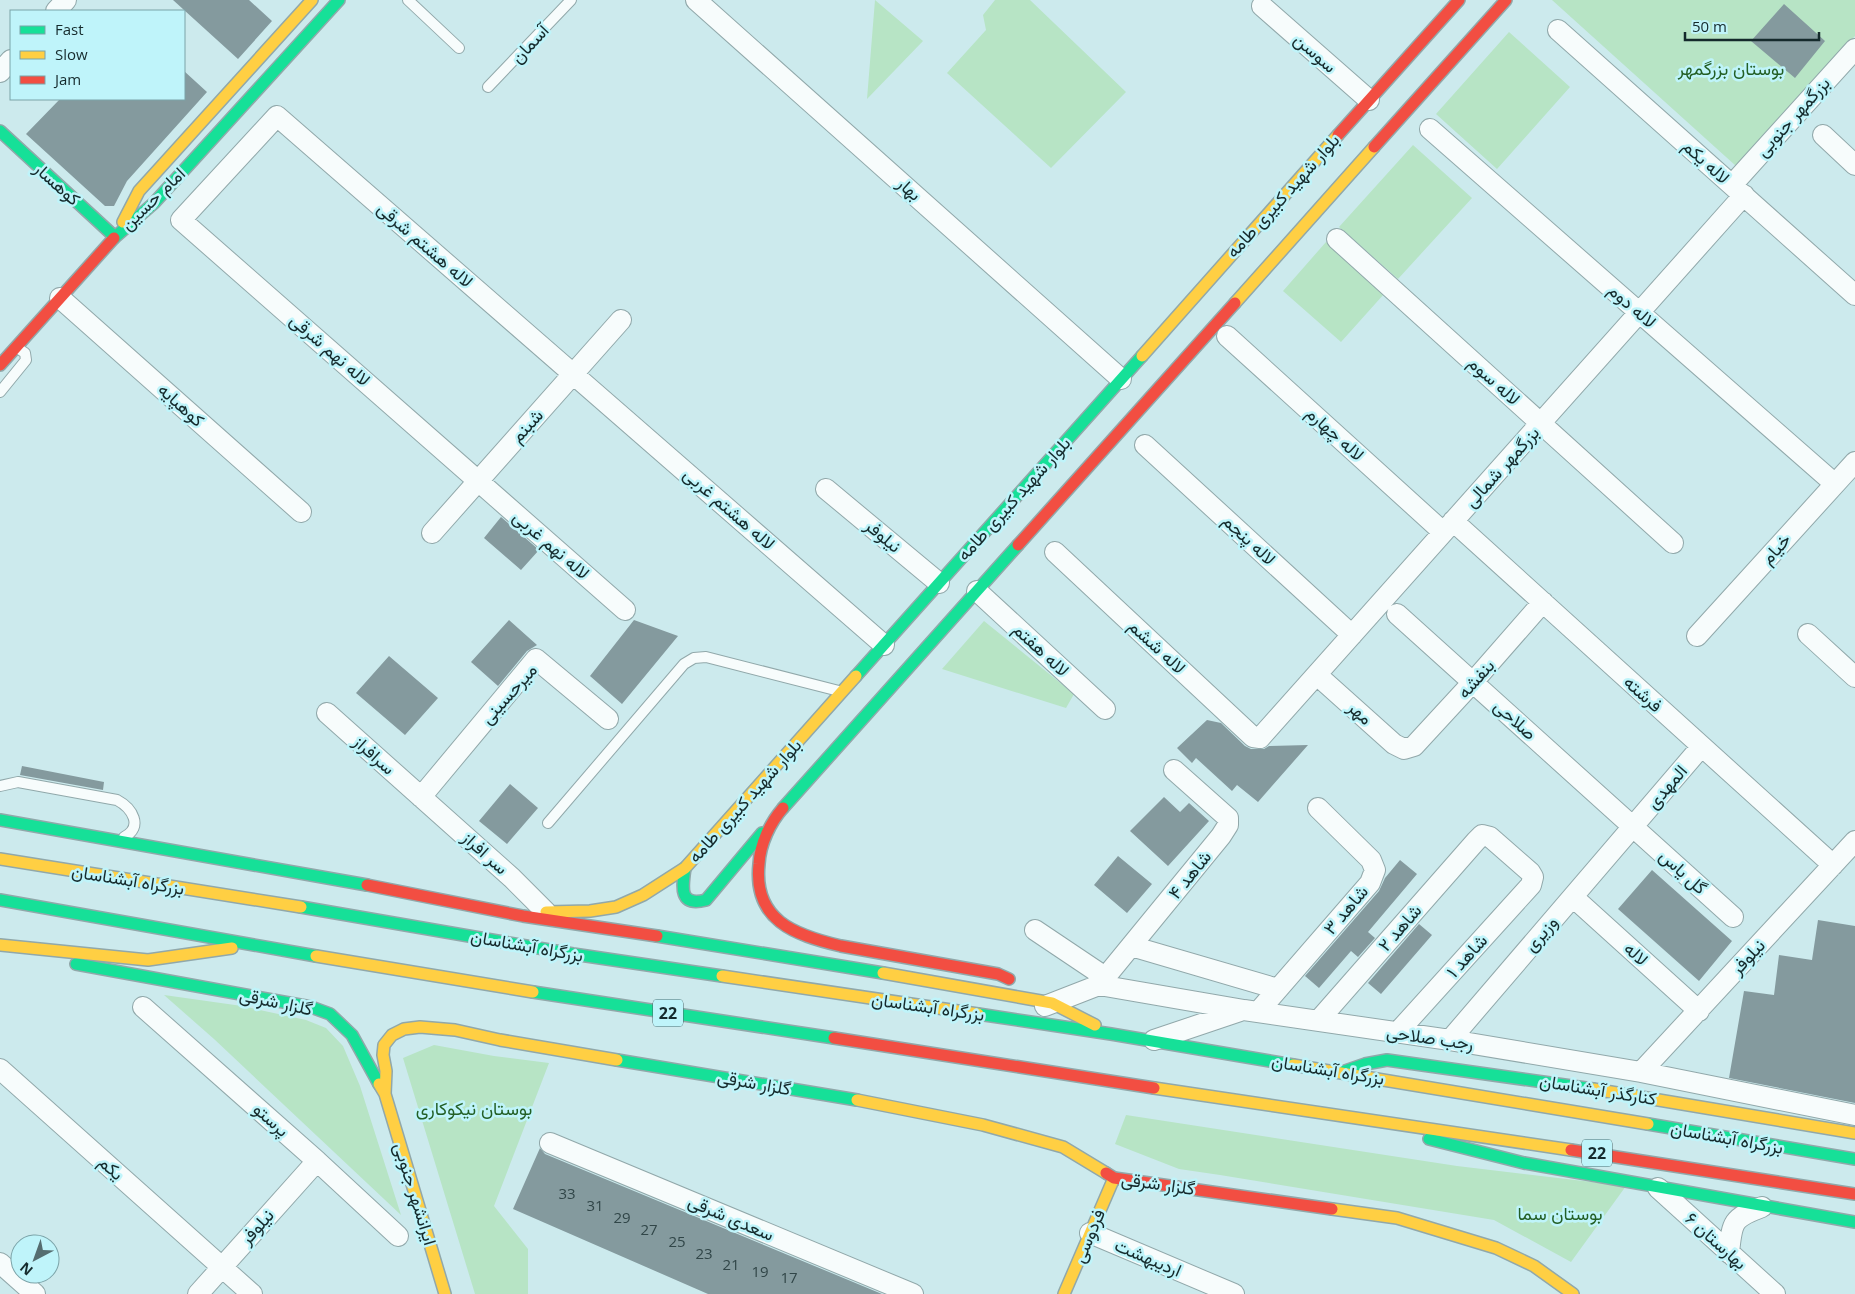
<svg xmlns="http://www.w3.org/2000/svg" width="1855" height="1294" viewBox="0 0 1855 1294" font-family="'Open Sans',Vazirmatn,sans-serif">
<style>
.green{fill:#b7e4c5}
.building{fill:#849a9e}
.lines{fill:none;stroke-linecap:round;stroke-linejoin:round}
.lane-casing{stroke:#91a8aa;stroke-width:12}
.street-casing{stroke:#91a8aa;stroke-width:22}
.fast-casing{stroke:#91a8aa;stroke-width:14}
.slow-casing{stroke:#91a8aa;stroke-width:14}
.jam-casing{stroke:#91a8aa;stroke-width:14}
.lane{stroke:#f7fcfc;stroke-width:10}
.street{stroke:#f7fcfc;stroke-width:20}
.fast{stroke:#16e098;stroke-width:11}
.slow{stroke:#ffcf43;stroke-width:11}
.jam{stroke:#f24e42;stroke-width:11}
.labels{text-anchor:middle;stroke-width:5;stroke-linejoin:round;paint-order:stroke}
.number-label{font-size:15px;fill:#314648}
.shield{fill:#bff4fa;stroke:#48676a;stroke-width:1}
.shield-label{font-size:16px;font-weight:bold;fill:#152a2c}
.street-label{font-size:18px;fill:#152a2c;stroke:#bff4fa}
.park-label{font-size:18px;fill:#235f25;stroke:#bff4fa}
</style>
<rect width="100%" height="100%" fill="#cceaed"/>
<path class="green" d="M 875,0 L 923,41 L 867,99 Z
M 995,0 L 1030,0 L 1126,92 L 1051,168 L 947,73 L 986,30 L 983,15 Z
M 1552,0 L 1855,0 L 1855,36 L 1736,166 Z
M 1509,32 L 1570,87 L 1497,169 L 1436,114 Z
M 1413,145 L 1472,198 L 1398,279 L 1339,227 Z
M 1326,242 L 1384,294 L 1341,342 L 1283,291 Z
M 984,621 L 1074,694 L 1066,708 L 942,669 Z
M 164,995 L 242,1006 L 306,1020 L 326,1028 L 343,1046 L 360,1086 L 401,1215 L 214,1039 Z
M 434,1045 L 494,1056 L 549,1063 L 494,1206 L 528,1249 L 528,1294 L 475,1294 L 403,1058 Z
M 1126,1115 L 1457,1166 L 1626,1186 L 1571,1262 L 1494,1220 L 1220,1175 L 1179,1169 L 1115,1144 Z"/>
<path class="building" d="M 173,0 L 249,0 L 272,21 L 238,59 Z
M 1784,4 L 1825,41 L 1795,78 L 1751,41 Z
M 184,71 L 207,92 L 127,181 L 114,206 L 105,206 L 26,134 L 60,99 L 184,99 Z
M 501,517 L 539,550 L 521,570 L 484,538 Z
M 509,620 L 537,645 L 527,651 L 498,686 L 471,662 Z
M 634,620 L 678,636 L 622,704 L 590,676 Z
M 389,656 L 438,698 L 405,735 L 356,693 Z
M 1207,720 L 1221,723 L 1245,746 L 1251,749 L 1264,749 L 1269,746 L 1308,745 L 1258,802 L 1237,785 L 1232,791 L 1196,758 L 1192,763 L 1177,748 Z
M 22,766 L 104,782 L 103,790 L 20,775 Z
M 510,784 L 538,808 L 507,844 L 479,821 Z
M 1164,797 L 1180,812 L 1189,803 L 1209,821 L 1168,866 L 1130,831 Z
M 1118,856 L 1152,884 L 1127,913 L 1094,885 Z
M 1400,860 L 1417,874 L 1368,932 L 1375,938 L 1358,957 L 1351,951 L 1319,988 L 1305,976 L 1379,891 L 1385,878 Z
M 1652,870 L 1732,941 L 1699,981 L 1618,909 Z
M 1818,920 L 1855,926 L 1855,1103 L 1729,1078 L 1744,991 L 1774,995 L 1779,955 L 1812,960 Z
M 1419,924 L 1432,935 L 1381,994 L 1368,983 Z
M 540,1148 L 545,1154 L 882,1294 L 708,1294 L 513,1209 Z"/>
<g class="lines">
<defs>
<path id="lane" d="M 408,0 L 459,48
M 488,87 L 571,0
M 0,392 L 26,360 L 25,353 L 19,349
M 0,786 L 18,782 L 117,800 C 132,808 144,827 124,837
M 548,823 L 684,664 L 694,658 L 706,657 L 839,691"/>
<path id="street" d="M 696,0 L 1121,379
M 1262,6 L 1369,100
M 56,11 L 66,0
M 1558,30 L 1855,295
M 0,72 L 11,60
M 1430,129 L 1835,484
M 1823,135 L 1855,165
M 1732,185 L 1855,49
M 1337,239 L 1673,543
M 60,298 L 301,512
M 1227,336 L 1443,532
M 1145,445 L 1352,635
M 826,489 L 939,583
M 1453,521 L 1833,865
M 432,533 L 621,320
M 1055,552 L 1253,737 L 1260,738 L 1744,195
M 977,591 L 1105,709
M 625,610 L 181,220 L 277,116 L 884,645
M 1397,614 L 1733,917
M 1808,634 L 1855,677
M 1697,636 L 1855,462
M 1317,675 L 1394,744 L 1404,749 L 1414,746 L 1473,682 L 1543,602
M 327,713 L 512,878 L 546,912
M 421,797 L 536,659 L 608,719
M 1573,897 L 1699,1011
M 1035,930 L 1105,977
M 1131,946 L 1278,989
M 1099,985 L 1221,836 L 1228,825 L 1228,818 L 1174,770
M 1045,1006 L 1099,985 L 1244,1010 L 1450,1040 L 1641,1072 L 1855,1115
M 143,1007 L 317,1161 L 398,1236
M 1258,1012 L 1370,883 L 1375,870 L 1371,860 L 1318,808
M 1318,1021 L 1476,841 L 1482,835 L 1490,837 L 1530,872 L 1533,877 L 1531,885 L 1397,1033
M 1154,1040 L 1240,1011
M 1450,1040 L 1701,747
M 0,1069 L 252,1294
M 1641,1072 L 1855,841
M 550,1143 L 913,1294
M 1658,1188 L 1775,1294
M 1090,1233 L 1234,1294
M 1729,1253 C 1732,1222 1732,1218 1762,1207
M 0,1263 L 35,1294
M 198,1294 L 317,1161"/>
<path id="fast" d="M 0,131 L 115,237
M 114,238 L 154,203 L 339,0
M 856,676 L 1142,356
M 783,808 L 1018,545
M 0,820 L 367,885
M 685,868 C 682,888 679,907 706,900 L 762,833
M 0,900 L 316,956
M 301,907 L 573,954 L 722,976
M 657,936 L 883,973
M 76,964 L 311,1007 L 330,1014 L 352,1035 L 379,1084
M 533,992 L 834,1038
M 978,1014 L 1111,1034 L 1293,1065
M 617,1060 L 857,1100
M 1342,1072 L 1365,1064 L 1387,1060 L 1593,1089
M 1648,1124 L 1855,1159
M 1429,1139 L 1524,1163 L 1855,1222"/>
<path id="slow" d="M 123,222 L 139,191 L 312,0
M 1235,303 L 1374,147
M 1142,356 L 1338,135
M 0,859 L 301,907
M 546,912 L 590,911 L 616,907 L 643,895 L 685,868 L 856,676
M 0,945 L 148,960 L 232,948
M 316,956 L 533,992
M 883,973 L 1052,1003 L 1095,1025
M 722,976 L 978,1014
M 1293,1065 L 1648,1124
M 379,1084 L 385,1094 L 445,1294
M 1154,1088 L 1571,1150
M 1593,1089 L 1855,1133
M 385,1094 L 386,1071 L 383,1055 L 384,1045 L 392,1035 L 404,1029 L 420,1027 L 455,1030 L 500,1040 L 617,1060
M 857,1100 L 983,1125 L 1063,1147 L 1106,1173
M 1332,1209 L 1397,1218 L 1496,1248 L 1534,1266 L 1573,1294
M 1064,1294 L 1114,1178"/>
<path id="jam" d="M 1338,135 L 1459,0
M 1374,147 L 1506,0
M 0,365 L 114,238
M 1018,545 L 1235,303
M 783,808 C 770,823 760,844 759,864 C 753,920 794,935 841,946
M 367,885 L 523,916 L 657,936
M 841,946 L 998,974 L 1009,979
M 834,1038 L 1154,1088
M 1571,1150 L 1855,1194
M 1106,1173 L 1114,1178 L 1332,1209"/>
</defs>
<use href="#lane" class="lane-casing"/>
<use href="#street" class="street-casing"/>
<use href="#fast" class="fast-casing"/>
<use href="#slow" class="slow-casing"/>
<use href="#jam" class="jam-casing"/>
<use href="#lane" class="lane"/>
<use href="#street" class="street"/>
<use href="#fast" class="fast"/>
<use href="#slow" class="slow"/>
<use href="#jam" class="jam"/>
</g>
<g class="labels">
<g class="number-label">
<text x="567" y="1199">33</text>
<text x="595" y="1211">31</text>
<text x="622" y="1223">29</text>
<text x="649" y="1235">27</text>
<text x="677" y="1247">25</text>
<text x="704" y="1259">23</text>
<text x="731" y="1270">21</text>
<text x="760" y="1277">19</text>
<text x="789" y="1283">17</text>
</g>
<g class="shield">
<rect x="653" y="999.5" width="30" height="27" rx="4"/>
<rect x="1582" y="1139.5" width="30" height="27" rx="4"/>
</g>
<g class="shield-label">
<text x="668" y="1019">22</text>
<text x="1597" y="1159">22</text>
</g>
<g class="street-label">
<text transform="translate(530 44) rotate(-47)" y="6">آسمان</text>
<text transform="translate(1315 53) rotate(41)" y="6">سوسن</text>
<text transform="translate(1793 117) rotate(-48)" y="6">بزرگمهر جنوبی</text>
<text transform="translate(1706 162) rotate(42)" y="6">لاله یکم</text>
<text transform="translate(57 184) rotate(42)" y="6">کوهسار</text>
<text transform="translate(909 189) rotate(42)" y="6">بهار</text>
<text transform="translate(1283 196) rotate(-48)" y="6">بلوار شهید کبیری طامه</text>
<text transform="translate(153 199) rotate(-44)" y="6">امام حسین</text>
<text transform="translate(425 245) rotate(41)" y="6">لاله هشتم شرقی</text>
<text transform="translate(1632 306) rotate(41)" y="6">لاله دوم</text>
<text transform="translate(330 350) rotate(41)" y="6">لاله نهم شرقی</text>
<text transform="translate(1494 381) rotate(42)" y="6">لاله سوم</text>
<text transform="translate(181 405) rotate(42)" y="6">کوهپایه</text>
<text transform="translate(527 426) rotate(-48)" y="6">شبنم</text>
<text transform="translate(1335 434) rotate(42)" y="6">لاله چهارم</text>
<text transform="translate(1502 467) rotate(-48)" y="6">بزرگمهر شمالی</text>
<text transform="translate(1014 499) rotate(-48)" y="6">بلوار شهید کبیری طامه</text>
<text transform="translate(729 509) rotate(41)" y="6">لاله هشتم غربی</text>
<text transform="translate(883 536) rotate(40)" y="6">نیلوفر</text>
<text transform="translate(1249 540) rotate(43)" y="6">لاله پنجم</text>
<text transform="translate(551 545) rotate(41)" y="6">لاله نهم غربی</text>
<text transform="translate(1776 549) rotate(-48)" y="6">خیام</text>
<text transform="translate(1157 647) rotate(43)" y="6">لاله ششم</text>
<text transform="translate(1041 650) rotate(43)" y="6">لاله هفتم</text>
<text transform="translate(1476 679) rotate(-48)" y="6">بنفشه</text>
<text transform="translate(509 694) rotate(-48)" y="6">میرحسینی</text>
<text transform="translate(1643 694) rotate(42)" y="6">فرشته</text>
<text transform="translate(1360 713) rotate(42)" y="6">مهر</text>
<text transform="translate(1515 720) rotate(42)" y="6">صلاحی</text>
<text transform="translate(374 755) rotate(42)" y="6">سرافراز</text>
<text transform="translate(1667 787) rotate(-49)" y="6">المهدی</text>
<text transform="translate(745 801) rotate(-48)" y="6">بلوار شهید کبیری طامه</text>
<text transform="translate(485 853) rotate(42)" y="6">سر افراز</text>
<text transform="translate(1683 872) rotate(42)" y="6">گل یاس</text>
<text transform="translate(1190 875) rotate(-51)" y="6">شاهد ۴</text>
<text transform="translate(128 880) rotate(9)" y="6">بزرگراه آبشناسان</text>
<text transform="translate(1346 910) rotate(-50)" y="6">شاهد ۳</text>
<text transform="translate(1400 928) rotate(-49)" y="6">شاهد ۲</text>
<text transform="translate(1541 934) rotate(-49)" y="6">وزیری</text>
<text transform="translate(527 946) rotate(10)" y="6">بزرگراه آبشناسان</text>
<text transform="translate(1636 954) rotate(42)" y="6">لاله</text>
<text transform="translate(1467 956) rotate(-48)" y="6">شاهد ۱</text>
<text transform="translate(1748 957) rotate(-47)" y="6">نیلوفر</text>
<text transform="translate(276 1002) rotate(12)" y="6">گلزار شرقی</text>
<text transform="translate(928 1007) rotate(8)" y="6">بزرگراه آبشناسان</text>
<text transform="translate(1430 1038) rotate(8)" y="6">رجب صلاحی</text>
<text transform="translate(1328 1070) rotate(9)" y="6">بزرگراه آبشناسان</text>
<text transform="translate(754 1083) rotate(10)" y="6">گلزار شرقی</text>
<text transform="translate(1598 1090) rotate(9)" y="6">کنارگذر آبشناسان</text>
<text transform="translate(271 1120) rotate(42)" y="6">پرستو</text>
<text transform="translate(1727 1138) rotate(10)" y="6">بزرگراه آبشناسان</text>
<text transform="translate(111 1168) rotate(42)" y="6">یکم</text>
<text transform="translate(1158 1184) rotate(8)" y="6">گلزار شرقی</text>
<text transform="translate(415 1194) rotate(73)" y="6">ایرانشهر جنوبی</text>
<text transform="translate(731 1218) rotate(23)" y="6">سعدی شرقی</text>
<text transform="translate(257 1227) rotate(-48)" y="6">نیلوفر</text>
<text transform="translate(1089 1236) rotate(-67)" y="6">فردوسی</text>
<text transform="translate(1716 1241) rotate(42)" y="6">بهارستان ۶</text>
<text transform="translate(1148 1258) rotate(23)" y="6">اردیبهشت</text>
</g>
<g class="park-label">
<text x="1731" y="75">بوستان بزرگمهر</text>
<text x="474" y="1115">بوستان نیکوکاری</text>
<text x="1560" y="1220">بوستان سما</text>
</g>
</g>
<rect x="10" y="10" width="175" height="90" fill="#bff4fa" stroke="#7ba3a8"/>
<rect x="20" y="26" width="25" height="8" fill="#16e098" stroke="#7ba3a8"/>
<text x="55" y="35" font-size="15" fill="#152a2c">Fast</text>
<rect x="20" y="51" width="25" height="8" fill="#ffcf43" stroke="#7ba3a8"/>
<text x="55" y="60" font-size="15" fill="#152a2c">Slow</text>
<rect x="20" y="76" width="25" height="8" fill="#f24e42" stroke="#7ba3a8"/>
<text x="55" y="85" font-size="15" fill="#152a2c">Jam</text>
<g transform="translate(35 1259) rotate(221)"><circle r="24" fill="#bff4fa" stroke="#7ba3a8"/>
<path d="M0-4L9 19L0 12L-9 19Z" fill="#556d70"/>
<text y="-8" font-size="14" font-weight="bold" text-anchor="middle" fill="#152a2c">N</text>
</g>
<path d="M1685 32v8h134v-8" fill="none" stroke="#152a2c" stroke-width="2.5"/>
<text x="1692" y="32" font-size="15" fill="#152a2c" stroke="#bff4fa" stroke-width="4" paint-order="stroke">50 m</text>
</svg>
